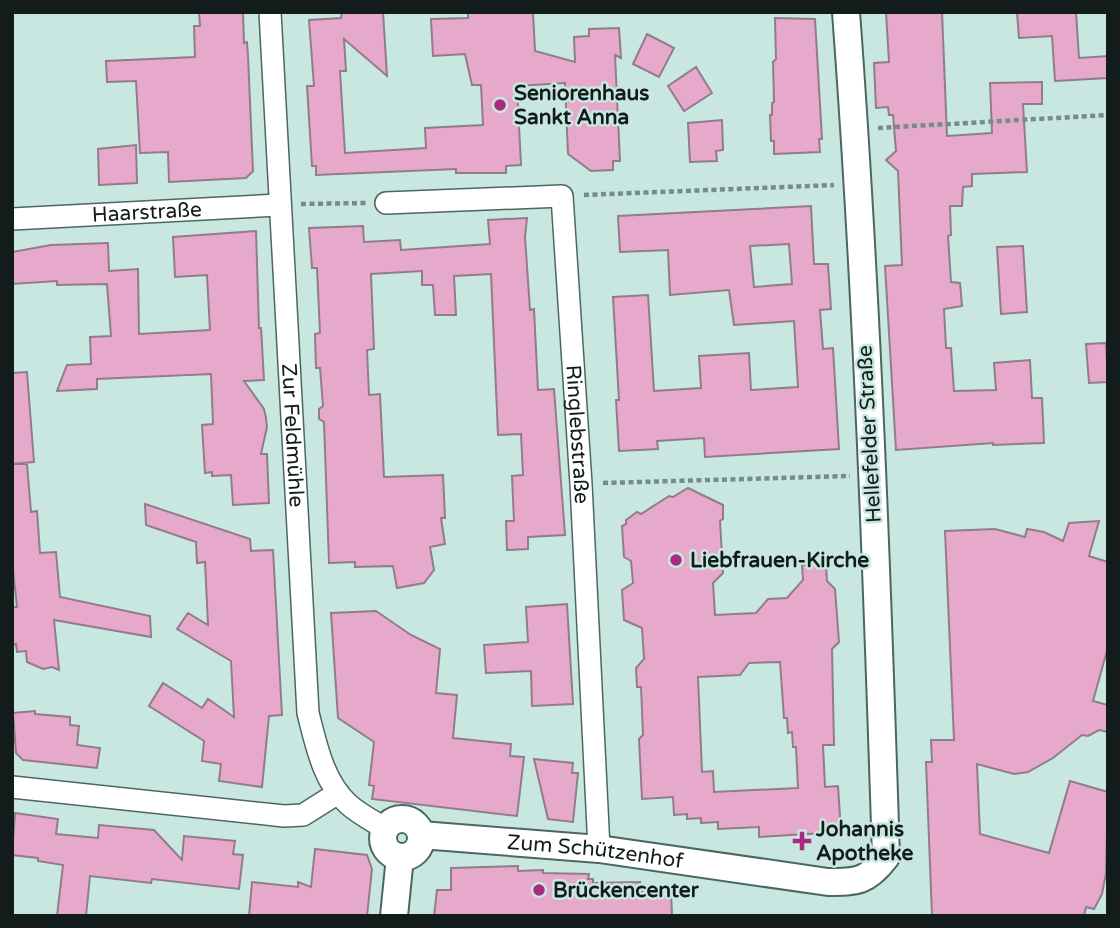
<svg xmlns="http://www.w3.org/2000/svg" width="1120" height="928" viewBox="0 0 1120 928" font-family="'Varela Round',sans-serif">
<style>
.building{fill:#e6a9cc;stroke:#927c88;stroke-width:2;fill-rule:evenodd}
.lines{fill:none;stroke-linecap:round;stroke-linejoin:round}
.minor-casing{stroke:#4c6761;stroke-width:24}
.tertiary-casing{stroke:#4c6761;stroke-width:30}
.path{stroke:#768c87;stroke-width:4.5;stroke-dasharray:5 3.5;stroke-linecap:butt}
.minor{stroke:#fff;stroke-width:21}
.tertiary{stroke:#fff;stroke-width:26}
.poi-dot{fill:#a72c80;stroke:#c9e7e1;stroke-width:2.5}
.labels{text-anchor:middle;stroke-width:5;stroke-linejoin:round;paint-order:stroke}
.poi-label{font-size:21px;font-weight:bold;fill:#121d1b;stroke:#c9e7e1;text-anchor:start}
.street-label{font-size:21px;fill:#121d1b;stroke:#c9e7e1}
</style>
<rect width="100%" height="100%" fill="#c9e7e1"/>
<path class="building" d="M 199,12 L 243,12 L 244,43 L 247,42 L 248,56 L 253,171 L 246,178 L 169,182 L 168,152 L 140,153 L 136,81 L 107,82 L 106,61 L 195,57 L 194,26 L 200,26 Z
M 342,12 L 383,12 L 387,76 L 344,39 L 346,71 L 340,71 L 345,153 L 426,148 L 425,128 L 483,125 L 481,85 L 472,85 L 465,54 L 433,56 L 431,19 L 468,18 L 468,12 L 533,12 L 535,51 L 575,62 L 574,37 L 589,36 L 589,29 L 619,28 L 621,58 L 615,55 L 620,161 L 613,161 L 613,170 L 591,171 L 568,154 L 565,83 L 517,86 L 521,165 L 506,166 L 506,173 L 456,173 L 456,169 L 316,175 L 316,166 L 312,166 L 307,86 L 314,86 L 309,20 L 341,18 Z
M 886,12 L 942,12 L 947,136 L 992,133 L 990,83 L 1042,82 L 1042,104 L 1023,104 L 1027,172 L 972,174 L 972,186 L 963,187 L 962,206 L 950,206 L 951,235 L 948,236 L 951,282 L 960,283 L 962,306 L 944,309 L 946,348 L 951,348 L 954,391 L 996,390 L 994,363 L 1030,360 L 1032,398 L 1042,398 L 1044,443 L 993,445 L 993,443 L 896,450 L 885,266 L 902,265 L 898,171 L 886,160 L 896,151 L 893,115 L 889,115 L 888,107 L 876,108 L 874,63 L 889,62 Z
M 1017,12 L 1076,12 L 1079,58 L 1108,56 L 1108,78 L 1055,81 L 1052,36 L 1019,38 Z
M 775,18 L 815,19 L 822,139 L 819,139 L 820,152 L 774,154 L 774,141 L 771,141 L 770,115 L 772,115 L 772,103 L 774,102 L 773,62 L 776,59 Z
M 647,34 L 674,48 L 659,77 L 633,64 Z
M 696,67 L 712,93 L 684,111 L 668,86 Z
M 722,120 L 723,150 L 716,151 L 717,161 L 690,162 L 688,123 Z
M 136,145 L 137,183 L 99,185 L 98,149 Z
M 811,206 L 814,264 L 828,264 L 831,309 L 820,310 L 823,349 L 833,348 L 839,449 L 705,457 L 704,438 L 657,441 L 658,449 L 619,451 L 616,400 L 619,400 L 613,297 L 648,295 L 654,391 L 701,388 L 699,356 L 749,353 L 751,390 L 798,387 L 794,321 L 734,325 L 729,290 L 670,295 L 668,250 L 620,252 L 618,216 ZM 789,244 L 792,284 L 754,287 L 750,246 Z
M 527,218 L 525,237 L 530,310 L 534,309 L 538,390 L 554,389 L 565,535 L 528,537 L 528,549 L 507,550 L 506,521 L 514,521 L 512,476 L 523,475 L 521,434 L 498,435 L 491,274 L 454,276 L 456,315 L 435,315 L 433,285 L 422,285 L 422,271 L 371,274 L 374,349 L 367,350 L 369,395 L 380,394 L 384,477 L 443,475 L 445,518 L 441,518 L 445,544 L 430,547 L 434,570 L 424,583 L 397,588 L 393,566 L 355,567 L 355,562 L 329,563 L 324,422 L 319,419 L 319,409 L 323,406 L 320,368 L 316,368 L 315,334 L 320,333 L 317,268 L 312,268 L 309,228 L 363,226 L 364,242 L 400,240 L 401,250 L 490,244 L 488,220 Z
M 256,231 L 259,328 L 261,328 L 264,380 L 244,381 L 264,409 L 266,418 L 267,427 L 261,454 L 267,454 L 269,503 L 233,505 L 231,475 L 212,476 L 212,472 L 205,473 L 202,425 L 213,424 L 211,374 L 97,379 L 97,389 L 57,391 L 67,365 L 91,364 L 90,337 L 111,336 L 107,284 L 57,285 L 57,281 L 12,284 L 12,252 L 51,245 L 108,243 L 109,271 L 138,269 L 139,334 L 210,330 L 207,275 L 175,277 L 173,237 Z
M 1023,246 L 1027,312 L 1001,314 L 997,247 Z
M 1106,343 L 1108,382 L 1089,383 L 1086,344 Z
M 27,372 L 34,462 L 12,464 L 12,373 Z
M 12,464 L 27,464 L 31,512 L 37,511 L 40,553 L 56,552 L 60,597 L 150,616 L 151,637 L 54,620 L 59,670 L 52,667 L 43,669 L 27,662 L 26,651 L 17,652 L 16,644 L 12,645 L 12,607 L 17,607 L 12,560 Z
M 688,488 L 723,505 L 723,519 L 720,521 L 723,573 L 713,583 L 715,615 L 756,613 L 768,599 L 787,598 L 803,580 L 802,565 L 826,564 L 827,581 L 835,589 L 839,642 L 832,649 L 834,745 L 823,745 L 825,787 L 838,786 L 841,832 L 759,837 L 759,827 L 718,829 L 718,822 L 701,823 L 701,818 L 687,819 L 687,814 L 674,815 L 673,797 L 642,799 L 639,739 L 643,735 L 641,687 L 637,687 L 636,668 L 644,659 L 642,628 L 624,620 L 622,590 L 633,583 L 631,561 L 624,557 L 622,526 L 626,524 L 626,520 L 637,512 L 641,514 L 669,496 L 673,497 ZM 780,662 L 784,718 L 787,718 L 788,733 L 792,732 L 793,747 L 796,747 L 798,788 L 714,792 L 713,771 L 702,772 L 698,677 L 740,675 L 749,663 Z
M 145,504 L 250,539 L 251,551 L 273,550 L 282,715 L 269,716 L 262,787 L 219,781 L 221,764 L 202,761 L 204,741 L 149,706 L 163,683 L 202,708 L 208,699 L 234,717 L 231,661 L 177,629 L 188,613 L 208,625 L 205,562 L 197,563 L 196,542 L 146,525 Z
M 1099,521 L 1089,556 L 1108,562 L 1108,647 L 1093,701 L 1108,705 L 1108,732 L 1099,730 L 1088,736 L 1082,735 L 1053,758 L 1028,772 L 1014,774 L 977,764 L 980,834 L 1049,853 L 1070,781 L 1108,792 L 1106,873 L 1102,894 L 1094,909 L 1086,907 L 1084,916 L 932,916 L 926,762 L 932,762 L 931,740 L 954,740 L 945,531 L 995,529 L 1025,537 L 1027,529 L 1044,532 L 1063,541 L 1069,523 Z
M 567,604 L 573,704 L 532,706 L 531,671 L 486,673 L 484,645 L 528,642 L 526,607 Z
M 376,611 L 411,635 L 440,649 L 436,693 L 457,695 L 453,738 L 511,744 L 510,756 L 524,757 L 517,816 L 372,799 L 374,786 L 369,785 L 374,742 L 338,718 L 331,613 Z
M 35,711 L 35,714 L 70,717 L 70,725 L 79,726 L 77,745 L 100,748 L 97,768 L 23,760 L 16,753 L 13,713 Z
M 534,759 L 573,763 L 572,773 L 578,773 L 573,822 L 548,819 Z
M 15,813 L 58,819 L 56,834 L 98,838 L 99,825 L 154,830 L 182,860 L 184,836 L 235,841 L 233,854 L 243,855 L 239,889 L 152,879 L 151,883 L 90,876 L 86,916 L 57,916 L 63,865 L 38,861 L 38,858 L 12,855 Z
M 315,849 L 367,855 L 372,869 L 367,916 L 249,916 L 252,882 L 298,887 L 298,882 L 311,887 Z
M 518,866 L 518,871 L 543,870 L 543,873 L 589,874 L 588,879 L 593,879 L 593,883 L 640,882 L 640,891 L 671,890 L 672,916 L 434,916 L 437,890 L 451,890 L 451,868 Z"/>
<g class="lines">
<defs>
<g id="minor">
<path id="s1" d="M 270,12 L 308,713 C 316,744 323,781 348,804 C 359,814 373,821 386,829"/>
<path id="s2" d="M 386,203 L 562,196 L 581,484 L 599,849"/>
<path id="s3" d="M 12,219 L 279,205"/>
<path d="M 12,787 L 284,816 L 303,815 L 338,793"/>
</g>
<g id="tertiary">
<circle cx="402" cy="838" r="19"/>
<path id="s4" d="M 421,835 L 599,849 L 828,882 C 857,882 867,882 886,857 C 877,575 867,293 846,12"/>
<path d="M 394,916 L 400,857"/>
</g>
</defs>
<use href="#minor" class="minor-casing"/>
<use href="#tertiary" class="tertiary-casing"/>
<path class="path" d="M 878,128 L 1108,115
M 584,195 L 834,185
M 301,204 L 366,203
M 603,483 L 850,476"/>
<use href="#minor" class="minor"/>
<use href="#tertiary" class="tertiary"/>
</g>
<g class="poi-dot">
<circle cx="500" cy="105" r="7"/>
<circle cx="676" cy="560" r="7"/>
<path d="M798.5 830.5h7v7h7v7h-7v7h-7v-7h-7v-7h7z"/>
<circle cx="539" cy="890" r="7"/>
</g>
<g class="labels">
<g class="poi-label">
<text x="514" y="100">Seniorenhaus<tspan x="514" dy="24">Sankt Anna</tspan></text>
<text x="690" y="567">Liebfrauen-Kirche</text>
<text x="816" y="836">Johannis<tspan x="816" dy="24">Apotheke</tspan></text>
<text x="553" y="897">Brückencenter</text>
</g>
<g class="street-label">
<text dy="7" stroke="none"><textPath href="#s3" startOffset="135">Haarstraße</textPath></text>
<text dy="7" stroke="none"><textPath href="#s2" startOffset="415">Ringlebstraße</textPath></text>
<text transform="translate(869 434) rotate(-93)" y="7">Hellefelder Straße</text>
<text dy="7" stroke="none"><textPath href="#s1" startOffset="424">Zur Feldmühle</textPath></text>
<text dy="7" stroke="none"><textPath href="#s4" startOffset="175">Zum Schützenhof</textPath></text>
</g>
</g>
<rect width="1120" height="928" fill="none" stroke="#121d1b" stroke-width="28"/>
</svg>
